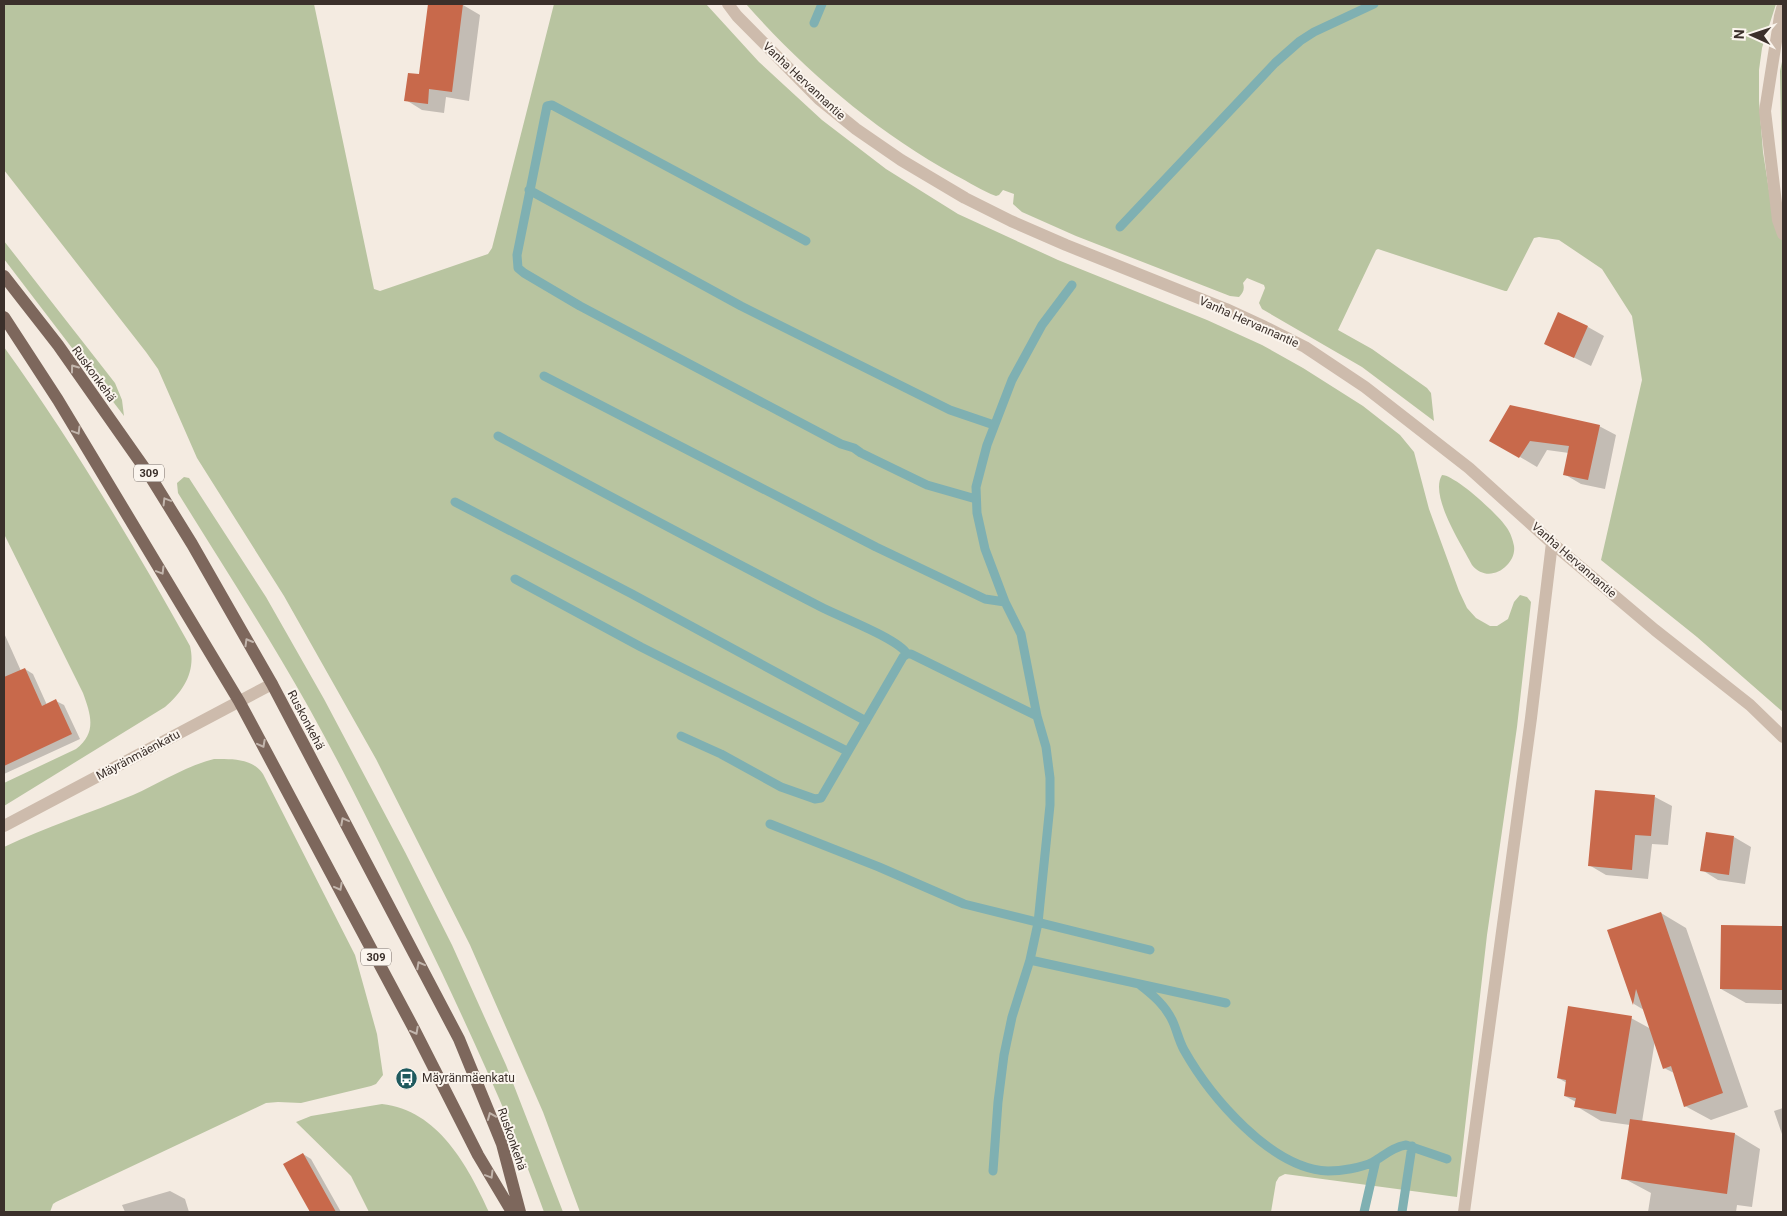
<svg xmlns="http://www.w3.org/2000/svg" width="1787" height="1216" viewBox="0 0 1787 1216" font-family="Roboto,sans-serif">
<style>
.green{fill:#b8c4a0}
.shadow{fill:#0003}
.lines{fill:none;stroke-linecap:round;stroke-linejoin:round}
.stream{stroke:#7fb0b2;stroke-width:9}
.building{fill:#c8694b}
.minor{stroke:#cdbbac;stroke-width:12}
.major{stroke:#7d675c;stroke-width:12}
.oneway{stroke:#c2b5ac}
.labels{text-anchor:middle;stroke-width:4;stroke-linejoin:round;paint-order:stroke}
.shield{fill:#fbf5ee;stroke:#756b66;stroke-width:1}
.shield-label{font-size:11px;font-weight:bold;fill:#3b302b}
.street-label{font-size:12px;fill:#3b302b;stroke:#fbf5ee}
.poi-label{font-size:12px;fill:#3b302b;stroke:#fbf5ee;text-anchor:start}
</style>
<rect width="100%" height="100%" fill="#f4ebe1"/>
<path class="green" d="M 4,4 L 314,4 L 374,289 L 380,291 L 488,254 L 492,248 L 554,4 L 706,4 L 759,62 L 822,120 L 886,169 L 958,214 L 1058,260 L 1207,320 L 1262,345 L 1303,368 L 1363,406 L 1400,435 L 1414,452 L 1429,509 L 1459,591 L 1467,608 L 1476,618 L 1490,626 L 1497,626 L 1508,619 L 1514,602 L 1520,595 L 1527,597 L 1531,602 L 1517,727 L 1487,935 L 1457,1197 L 1285,1174 L 1279,1177 L 1276,1182 L 1271,1212 L 580,1212 L 543,1112 L 470,945 L 376,759 L 284,596 L 197,458 L 158,369 L 146,352 L 4,170 Z
M 746,4 L 1776,4 L 1762,48 L 1759,70 L 1759,101 L 1763,152 L 1771,203 L 1783,243 L 1783,712 L 1697,637 L 1601,560 L 1642,380 L 1632,316 L 1602,269 L 1559,240 L 1539,237 L 1534,238 L 1507,291 L 1505,291 L 1378,249 L 1376,250 L 1338,330 L 1372,349 L 1427,388 L 1431,393 L 1434,421 L 1362,367 L 1262,309 L 1259,303 L 1265,288 L 1264,285 L 1247,278 L 1243,283 C 1245,289 1243,293 1239,297 L 1230,296 L 1076,236 L 1022,212 L 1013,204 L 1014,194 L 1003,190 L 999,195 L 996,196 C 982,191 969,182 955,175 C 877,132 805,71 746,4 Z
M 1783,57 L 1783,183 L 1782,170 L 1780,71 Z
M 4,241 L 115,383 L 122,400 L 124,416 L 4,259 Z
M 4,347 C 72,442 133,543 190,646 C 196,671 184,691 165,707 L 4,806 L 4,783 L 76,749 C 97,733 91,715 83,693 L 4,534 Z
M 1442,475 C 1455,475 1499,515 1507,528 C 1510,532 1513,540 1514,546 C 1517,565 1489,586 1472,565 C 1462,545 1429,496 1442,475 Z
M 184,477 L 189,478 L 266,597 L 324,699 L 405,852 L 452,945 L 506,1065 L 563,1212 L 544,1212 C 515,1130 479,1052 442,973 C 399,884 357,794 309,708 C 268,635 222,564 178,493 L 177,483 Z
M 214,759 C 232,759 252,758 263,774 L 355,955 L 377,1034 L 383,1075 L 376,1084 L 371,1086 L 301,1103 L 278,1102 L 266,1103 L 56,1202 L 53,1204 L 50,1212 L 4,1212 L 4,847 C 46,827 90,813 133,795 C 160,783 186,766 214,759 Z
M 382,1104 C 438,1110 468,1166 489,1212 L 369,1212 L 351,1176 L 296,1122 L 311,1116 Z"/>
<path class="shadow" d="M 430,4 L 463,5 L 480,15 L 469,101 L 446,97 L 444,113 L 422,110 L 406,100 L 420,76 Z
M 1588,327 L 1604,336 L 1591,366 L 1545,343 Z
M 1599,426 L 1616,435 L 1605,489 L 1581,484 L 1564,474 L 1569,453 L 1547,450 L 1537,467 L 1491,440 Z
M 4,633 L 21,671 L 25,669 L 33,674 L 47,705 L 56,701 L 64,705 L 80,739 L 4,774 Z
M 1655,797 L 1672,806 L 1668,845 L 1652,844 L 1648,879 L 1606,875 L 1589,865 Z
M 1734,837 L 1751,847 L 1745,884 L 1718,880 L 1702,870 Z
M 1661,913 L 1686,928 L 1748,1107 L 1711,1120 L 1685,1106 L 1674,1073 L 1664,1068 L 1655,1040 L 1642,1122 L 1735,1134 L 1760,1149 L 1752,1207 L 1737,1205 L 1736,1212 L 1648,1212 L 1651,1193 L 1623,1178 L 1630,1125 L 1601,1121 L 1576,1106 L 1576,1102 L 1565,1096 L 1567,1083 L 1558,1078 L 1631,1018 L 1651,1029 L 1644,1010 L 1634,1004 L 1609,931 Z
M 1722,926 L 1783,927 L 1783,1004 L 1746,1003 L 1721,989 Z
M 1783,1108 L 1783,1137 L 1774,1111 Z
M 303,1154 L 311,1159 L 341,1212 L 311,1212 L 285,1165 Z
M 170,1191 L 185,1199 L 189,1212 L 125,1212 L 122,1205 Z"/>
<g class="lines">
<path class="stream" d="M 814,23 L 822,4
M 529,190 L 741,306 L 950,410 L 994,425
M 1120,227 L 1275,63 L 1300,41 L 1314,32 L 1374,4
M 806,241 L 552,105 L 547,106 L 517,255 L 518,268 L 524,273 L 580,306 L 841,444 L 854,448 L 861,453 L 927,485 L 976,499
M 544,376 L 876,547 L 985,599 L 1005,602
M 498,436 C 605,494 713,551 821,607 C 838,616 899,639 907,654
M 455,502 L 632,594 L 866,721
M 515,579 L 641,647 L 847,751
M 681,736 L 721,754 L 781,787 L 815,799 L 821,798 L 903,657 L 907,654 L 911,654 L 1037,716
M 770,824 L 879,867 L 964,904 L 1150,950
M 1030,960 L 1226,1003
M 1140,985 C 1153,995 1166,1006 1173,1022 C 1177,1031 1179,1041 1184,1050 C 1210,1096 1271,1169 1328,1171 C 1341,1171 1361,1168 1373,1162 C 1384,1156 1392,1147 1406,1145 L 1447,1159
M 993,1171 L 998,1102 L 1004,1055 L 1012,1017 L 1030,960 L 1038,923 L 1050,805 L 1050,778 L 1046,747 L 1037,716 L 1021,634 L 1005,602 L 985,549 L 977,513 L 976,487 L 987,445 L 1012,380 L 1042,325 L 1072,285
M 1364,1212 L 1376,1160
M 1402,1212 L 1412,1146"/>
</g>
<path class="building" d="M 428,4 L 463,4 L 452,92 L 429,89 L 428,104 L 404,101 L 408,73 L 419,74 Z
M 1558,312 L 1588,326 L 1574,358 L 1544,344 Z
M 1510,405 L 1600,425 L 1588,480 L 1563,475 L 1569,446 L 1530,441 L 1519,458 L 1489,441 Z
M 25,668 L 42,706 L 56,699 L 72,734 L 4,766 L 4,677 Z
M 1595,790 L 1655,795 L 1651,836 L 1635,835 L 1632,870 L 1588,866 Z
M 1706,832 L 1734,836 L 1729,875 L 1700,871 Z
M 1661,912 L 1723,1093 L 1684,1107 L 1671,1066 L 1663,1069 L 1636,989 L 1633,1005 L 1607,930 Z
M 1721,925 L 1783,926 L 1783,990 L 1720,989 Z
M 1568,1006 L 1632,1016 L 1616,1114 L 1574,1107 L 1576,1098 L 1564,1096 L 1566,1080 L 1557,1078 Z
M 1630,1119 L 1735,1133 L 1727,1194 L 1621,1179 Z
M 303,1153 L 336,1212 L 310,1212 L 283,1164 Z"/>
<g class="lines">
<path class="minor" d="M 728,4 L 737,16 L 819,99 L 856,129 L 901,160 L 965,198 L 1011,221 L 1066,245 L 1226,309 L 1265,327 L 1305,347 L 1365,387 L 1469,468 L 1552,543 L 1655,630 L 1750,705 L 1783,737
M 1783,5 L 1780,16 L 1765,111 L 1778,220 L 1783,234
M 4,826 L 272,684
M 1464,1212 L 1531,718 L 1552,543"/>
<path class="major" d="M 4,276 L 58,345 L 150,476 L 192,544 L 272,684 L 459,1039 L 502,1144 L 520,1212
M 4,317 L 58,400 L 239,701 L 414,1029 L 478,1155 L 512,1212"/>
</g>
<defs><path id="oneway-chevron" d="M-2-3.5L2.5 0L-2 3.5" fill="none" stroke-width="1.6" stroke-linecap="round" stroke-linejoin="round" transform="scale(1.25)"/></defs>
<g class="oneway">
<use href="#oneway-chevron" transform="translate(74 368) rotate(-126)"/>
<use href="#oneway-chevron" transform="translate(77 431) rotate(59)"/>
<use href="#oneway-chevron" transform="translate(166 501) rotate(-121)"/>
<use href="#oneway-chevron" transform="translate(161 571) rotate(59)"/>
<use href="#oneway-chevron" transform="translate(248 642) rotate(-120)"/>
<use href="#oneway-chevron" transform="translate(262 744) rotate(62)"/>
<use href="#oneway-chevron" transform="translate(344 821) rotate(-118)"/>
<use href="#oneway-chevron" transform="translate(339 887) rotate(62)"/>
<use href="#oneway-chevron" transform="translate(420 965) rotate(-118)"/>
<use href="#oneway-chevron" transform="translate(415 1031) rotate(62)"/>
<use href="#oneway-chevron" transform="translate(491 1116) rotate(-112)"/>
<use href="#oneway-chevron" transform="translate(490 1175) rotate(59)"/>
</g>
<defs>
<symbol id="bus-disc" viewBox="-11 -11 22 22"><circle r="9.5" fill="#1f5a5e" stroke="#fbf5ee"/><path d="M-5-6H5V4H4V6H2V4H-2V6H-4V4H-5ZM-3.5-4V0h7V-4ZM-3.5 1.2v1.5H-2V1.2ZM2 1.2v1.5H3.5V1.2Z" fill="#fff"/></symbol>
</defs>
<g fill-rule="evenodd">
<use href="#bus-disc" x="394" y="1066" width="25" height="25"/>
</g>
<g class="labels">
<g class="shield">
<rect x="134" y="464.5" width="30" height="17" rx="4"/>
<rect x="361" y="948.5" width="30" height="17" rx="4"/>
</g>
<g class="shield-label">
<text x="149" y="477">309</text>
<text x="376" y="961">309</text>
</g>
<g class="street-label">
<text transform="translate(804 81) rotate(43)" y="4">Vanha Hervannantie</text>
<text transform="translate(1249 322) rotate(24)" y="4">Vanha Hervannantie</text>
<text transform="translate(94 374) rotate(54)" y="4">Ruskonkehä</text>
<text transform="translate(1574 560) rotate(41)" y="4">Vanha Hervannantie</text>
<text transform="translate(306 720) rotate(62)" y="4">Ruskonkehä</text>
<text transform="translate(138 755) rotate(-28)" y="4">Mäyränmäenkatu</text>
<text transform="translate(512 1139) rotate(71)" y="4">Ruskonkehä</text>
</g>
<g class="poi-label">
<text x="422" y="1082">Mäyränmäenkatu</text>
</g>
</g>
<rect width="1787" height="1216" fill="none" stroke="#3b302b" stroke-width="10"/>
<g transform="translate(1752 35) rotate(273)" stroke="#fbf5ee" stroke-width="4" paint-order="stroke">
<path d="M0-4L9 19L0 12L-9 19Z" fill="#3b302b"/>
<text y="-8" font-size="14" font-weight="bold" text-anchor="middle" fill="#3b302b">N</text>
</g>
</svg>
